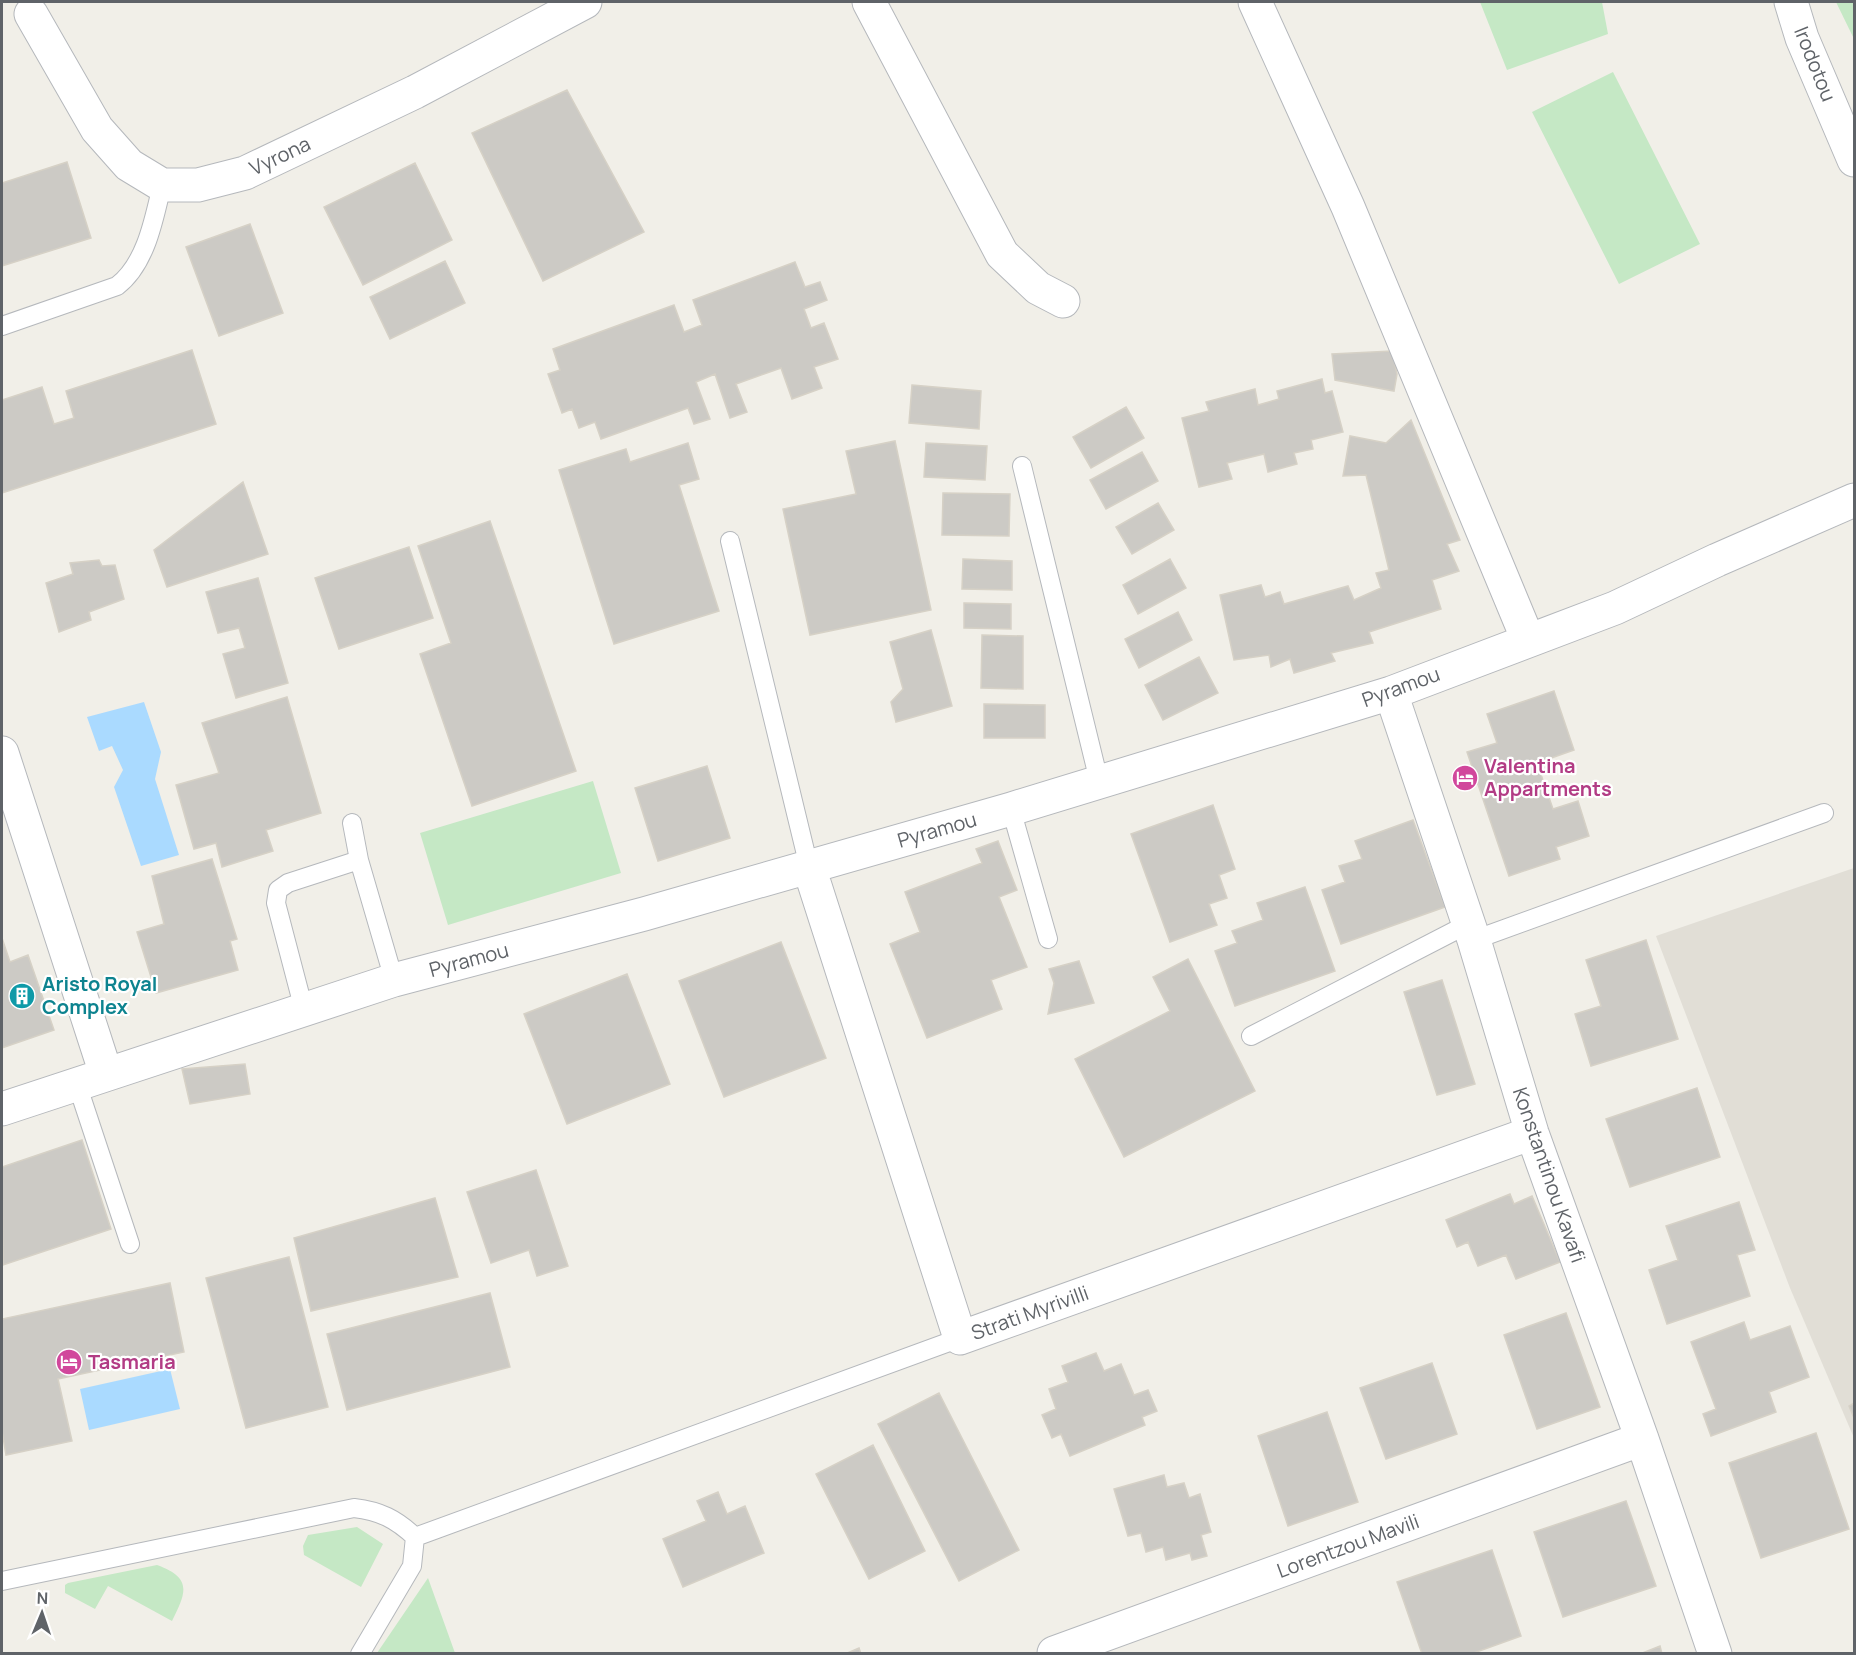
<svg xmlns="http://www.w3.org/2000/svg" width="1856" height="1655" viewBox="0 0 1856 1655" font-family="Manrope,sans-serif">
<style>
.education{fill:#e1ded6}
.green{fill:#c5e8c5}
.water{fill:#aadaff}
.building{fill:#cccac5;stroke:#d6d1c6;stroke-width:1.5}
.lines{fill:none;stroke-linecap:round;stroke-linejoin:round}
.service-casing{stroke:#b5b8bc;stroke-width:20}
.minor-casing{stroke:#b5b8bc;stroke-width:35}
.service{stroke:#fff;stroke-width:18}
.minor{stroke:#fff;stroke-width:33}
.labels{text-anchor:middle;stroke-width:4.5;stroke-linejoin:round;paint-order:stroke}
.street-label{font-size:20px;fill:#5f6368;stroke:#fff}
.hotel-label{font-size:20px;font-weight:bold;fill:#b23c85;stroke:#fff;text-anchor:start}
.culture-label{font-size:20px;font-weight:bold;fill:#0d838f;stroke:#fff;text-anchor:start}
</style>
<rect width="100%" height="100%" fill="#f1efe8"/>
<path class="education" d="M 1854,868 L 1854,1438 L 1790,1288 L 1656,936 Z"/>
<path class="green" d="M 1480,2 L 1602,2 L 1608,34 L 1507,70 Z
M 1836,2 L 1854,2 L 1854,39 Z
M 1613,72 L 1700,244 L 1619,284 L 1532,112 Z
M 593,781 L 621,873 L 448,925 L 420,833 Z
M 357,1527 L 383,1544 L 361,1587 L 304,1555 L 303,1546 L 308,1535 Z
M 157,1565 C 193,1578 186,1593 172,1621 L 108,1586 L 95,1609 L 65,1593 L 65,1585 L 68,1583 Z
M 428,1578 L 455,1653 L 377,1653 Z"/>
<path class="water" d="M 144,702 L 161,752 L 155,779 L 179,855 L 141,866 L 114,787 L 123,770 L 112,746 L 99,751 L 87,717 Z
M 170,1369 L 180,1409 L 89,1430 L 80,1389 Z"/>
<path class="building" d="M 567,90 L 644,232 L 543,281 L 472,133 Z
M 67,162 L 91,238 L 2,266 L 2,183 Z
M 415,163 L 452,240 L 363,285 L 324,207 Z
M 250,224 L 283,313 L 219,336 L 186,247 Z
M 445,261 L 465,303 L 390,339 L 370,297 Z
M 795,262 L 805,287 L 820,282 L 827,300 L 804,309 L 811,328 L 824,323 L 838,359 L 814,367 L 822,388 L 792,399 L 781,368 L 736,384 L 747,412 L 730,418 L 715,374 L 696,382 L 710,419 L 694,424 L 688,408 L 601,439 L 595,422 L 579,428 L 572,409 L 562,413 L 548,374 L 560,370 L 553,349 L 674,305 L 684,332 L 702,325 L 693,300 Z
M 192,350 L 216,424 L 2,493 L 2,400 L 42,387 L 54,424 L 74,418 L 66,391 Z
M 1392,351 L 1397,374 L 1394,391 L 1335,380 L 1332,354 Z
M 1322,379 L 1325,393 L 1332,391 L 1343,432 L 1311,440 L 1313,449 L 1294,453 L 1297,464 L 1268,472 L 1264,454 L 1227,463 L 1232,479 L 1199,487 L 1182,418 L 1209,411 L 1206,402 L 1255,389 L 1258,405 L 1279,399 L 1277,391 Z
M 912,385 L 981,391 L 979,429 L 909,423 Z
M 1126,407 L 1144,438 L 1091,468 L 1073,437 Z
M 1411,420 L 1460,540 L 1447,544 L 1459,571 L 1432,580 L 1441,609 L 1369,632 L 1373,643 L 1331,653 L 1335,661 L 1294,673 L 1290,659 L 1271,667 L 1269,655 L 1234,660 L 1220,595 L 1261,585 L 1265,597 L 1280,592 L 1284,604 L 1348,586 L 1354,600 L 1381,588 L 1376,573 L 1389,570 L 1366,475 L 1343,476 L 1350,436 L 1386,443 Z
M 895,441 L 931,610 L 810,635 L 783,509 L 856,494 L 846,451 Z
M 688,443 L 699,479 L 679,485 L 719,611 L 614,644 L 559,470 L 626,449 L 630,462 Z
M 926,443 L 987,446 L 985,480 L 924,477 Z
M 1142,452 L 1158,481 L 1106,509 L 1090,480 Z
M 243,482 L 268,554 L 167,587 L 154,550 Z
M 943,493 L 1010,494 L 1009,536 L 942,535 Z
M 1158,503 L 1174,530 L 1132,554 L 1116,527 Z
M 490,521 L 576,771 L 472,806 L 420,654 L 451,643 L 418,546 Z
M 409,547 L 433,618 L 339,649 L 315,578 Z
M 963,559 L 1012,561 L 1012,590 L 962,589 Z
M 1170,559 L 1186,588 L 1138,614 L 1123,585 Z
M 99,560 L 102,566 L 115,565 L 124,599 L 89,612 L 91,620 L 59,632 L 46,583 L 73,574 L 70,563 Z
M 258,578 L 288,683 L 236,698 L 223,654 L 245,648 L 239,628 L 218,633 L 206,592 Z
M 964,603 L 1011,604 L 1011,629 L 964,628 Z
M 1178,612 L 1192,640 L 1139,668 L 1125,639 Z
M 931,630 L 952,706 L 896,722 L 891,702 L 903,689 L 890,642 Z
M 982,635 L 1023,636 L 1023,689 L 981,688 Z
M 1199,657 L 1218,693 L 1163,720 L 1145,685 Z
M 1554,691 L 1574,750 L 1537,763 L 1553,809 L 1578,801 L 1589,836 L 1556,847 L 1560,859 L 1509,876 L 1467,752 L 1497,743 L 1487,714 Z
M 287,697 L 321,813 L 266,830 L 273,851 L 222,867 L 216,843 L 194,849 L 176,785 L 219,773 L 202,723 Z
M 984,704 L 1045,705 L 1045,738 L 984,738 Z
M 707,766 L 730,838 L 658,861 L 635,788 Z
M 1213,805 L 1235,869 L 1219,875 L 1227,898 L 1209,904 L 1217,925 L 1170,942 L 1131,834 Z
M 1413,820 L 1445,907 L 1341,944 L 1322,890 L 1345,882 L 1339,866 L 1362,859 L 1355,841 Z
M 998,841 L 1017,890 L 999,897 L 1027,967 L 991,980 L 1002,1009 L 927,1038 L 890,944 L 920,932 L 905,892 L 982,863 L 976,849 Z
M 212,859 L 237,939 L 230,941 L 238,970 L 156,993 L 137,932 L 164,924 L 152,876 Z
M 1305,887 L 1335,971 L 1235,1006 L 1215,951 L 1237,943 L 1232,931 L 1263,920 L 1257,903 Z
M 2,938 L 10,962 L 28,955 L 54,1030 L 2,1048 Z
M 1646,940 L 1678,1039 L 1591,1066 L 1575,1014 L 1601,1006 L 1586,960 Z
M 781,942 L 826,1058 L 724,1097 L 679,981 Z
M 1188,959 L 1255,1091 L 1124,1157 L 1075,1059 L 1170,1011 L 1153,977 Z
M 1079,961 L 1094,1003 L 1048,1014 L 1054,983 L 1049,969 Z
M 627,974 L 670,1084 L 567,1124 L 524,1014 Z
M 1442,980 L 1475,1084 L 1437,1095 L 1404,992 Z
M 245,1064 L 250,1094 L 190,1104 L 182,1069 Z
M 1697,1088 L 1720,1157 L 1630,1187 L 1606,1119 Z
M 82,1140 L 111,1229 L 3,1265 L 2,1167 Z
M 536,1170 L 568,1266 L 537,1276 L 529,1250 L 491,1263 L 467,1192 Z
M 1510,1194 L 1514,1204 L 1532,1196 L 1560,1262 L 1516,1279 L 1506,1255 L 1478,1266 L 1468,1242 L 1457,1247 L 1446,1220 Z
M 435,1198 L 458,1277 L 311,1311 L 294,1238 Z
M 1739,1202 L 1755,1250 L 1737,1255 L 1750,1296 L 1667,1324 L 1649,1270 L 1678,1260 L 1666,1226 Z
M 289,1257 L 328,1407 L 246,1428 L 206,1278 Z
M 170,1283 L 184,1352 L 58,1379 L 72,1441 L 6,1455 L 2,1431 L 2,1319 Z
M 490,1293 L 510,1367 L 347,1410 L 327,1334 Z
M 1566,1313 L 1600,1407 L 1537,1429 L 1504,1335 Z
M 1744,1322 L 1750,1340 L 1790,1326 L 1809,1377 L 1769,1392 L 1776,1412 L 1711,1436 L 1703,1414 L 1716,1409 L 1691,1342 Z
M 1096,1353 L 1104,1371 L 1121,1364 L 1134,1395 L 1148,1390 L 1157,1411 L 1142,1417 L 1145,1425 L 1070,1456 L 1061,1434 L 1052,1438 L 1042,1415 L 1056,1409 L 1049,1389 L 1068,1382 L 1062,1366 Z
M 1432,1363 L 1457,1434 L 1386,1459 L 1360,1388 Z
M 939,1393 L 1019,1550 L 959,1581 L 878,1424 Z
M 1854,1403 L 1854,1418 L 1849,1406 Z
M 1327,1412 L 1358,1502 L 1288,1526 L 1258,1436 Z
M 1816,1433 L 1849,1529 L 1761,1558 L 1729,1463 Z
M 873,1445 L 925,1551 L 869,1579 L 816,1474 Z
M 1164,1475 L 1167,1487 L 1184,1483 L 1189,1498 L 1200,1494 L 1211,1532 L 1201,1535 L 1207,1556 L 1192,1560 L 1190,1553 L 1166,1560 L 1163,1547 L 1146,1552 L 1141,1533 L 1128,1536 L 1114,1489 Z
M 718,1492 L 727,1514 L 745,1506 L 764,1553 L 683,1587 L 663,1539 L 706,1521 L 697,1501 Z
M 1626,1501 L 1656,1586 L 1563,1617 L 1534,1532 Z
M 1492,1550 L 1521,1636 L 1471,1654 L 1422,1654 L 1397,1582 Z
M 1660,1646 L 1662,1654 L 1640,1654 Z
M 859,1648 L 861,1654 L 845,1654 Z"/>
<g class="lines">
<defs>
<path id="service" d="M 2,326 L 117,286 C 146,264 154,219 162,185
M 1022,466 L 1099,781
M 730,541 L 809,867
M 1011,809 L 1048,939
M 352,823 L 359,860 L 394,980
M 1474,940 L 1824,813
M 304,1010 L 276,903 L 278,890 L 288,883 L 359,860
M 1251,1036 L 1468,924
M 77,1084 L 130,1244
M 415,1537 L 960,1338
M 2,1581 L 354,1508 C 380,1511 396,1519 415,1537 L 412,1566 L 360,1654"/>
<path id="minor" d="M 869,2 L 1002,254 L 1038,288 L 1063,301
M 1255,2 L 1348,207 L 1528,640
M 1791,2 L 1802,38 L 1854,160
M 31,14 L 97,129 L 129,165 L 162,185 L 198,185 L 245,173 L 415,92 L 585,2
M 1391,693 L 1474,940 L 1532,1133 L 1642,1439 L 1715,1654
M 2,753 L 106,1074
M 809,867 L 960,1338 L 1532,1133
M 2,1109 L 394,980 L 644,914 L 1011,809 L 1391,693 L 1615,608 L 1717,560 L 1854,500
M 1054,1653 L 1642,1439"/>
</defs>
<use href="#service" class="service-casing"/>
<use href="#minor" class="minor-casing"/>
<use href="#service" class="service"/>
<use href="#minor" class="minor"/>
</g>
<defs>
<symbol id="hotel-disc" viewBox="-11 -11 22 22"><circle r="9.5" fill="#d1479c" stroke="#fff"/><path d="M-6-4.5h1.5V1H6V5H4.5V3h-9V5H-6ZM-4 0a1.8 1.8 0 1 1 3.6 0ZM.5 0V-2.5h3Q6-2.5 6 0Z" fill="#fff"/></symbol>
<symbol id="building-disc" viewBox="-11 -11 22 22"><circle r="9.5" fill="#0f9aa8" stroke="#fff"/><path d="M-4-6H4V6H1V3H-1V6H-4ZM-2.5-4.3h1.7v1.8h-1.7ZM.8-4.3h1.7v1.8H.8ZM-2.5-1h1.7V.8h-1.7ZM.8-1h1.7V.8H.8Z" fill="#fff"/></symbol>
</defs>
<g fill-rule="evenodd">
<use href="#hotel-disc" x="1450" y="763" width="30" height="30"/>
<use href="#building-disc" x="7" y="981" width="30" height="30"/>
<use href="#hotel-disc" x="54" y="1347" width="30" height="30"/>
</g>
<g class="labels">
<g class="street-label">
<text transform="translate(1815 64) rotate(68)" y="7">Irodotou</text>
<text transform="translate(280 156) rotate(-25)" y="7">Vyrona</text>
<text transform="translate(1401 687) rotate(-20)" y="7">Pyramou</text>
<text transform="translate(937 830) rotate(-16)" y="7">Pyramou</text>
<text transform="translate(469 960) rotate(-15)" y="7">Pyramou</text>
<text transform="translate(1549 1175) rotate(71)" y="7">Konstantinou Kavafi</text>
<text transform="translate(1030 1313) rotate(-20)" y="7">Strati Myrivilli</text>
<text transform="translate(1348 1546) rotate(-20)" y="7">Lorentzou Mavili</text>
</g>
<g class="hotel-label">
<text x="1484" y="773">Valentina<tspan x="1484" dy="23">Appartments</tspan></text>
<text x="88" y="1369">Tasmaria</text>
</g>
<g class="culture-label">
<text x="42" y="991">Aristo Royal<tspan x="42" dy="23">Complex</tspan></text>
</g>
</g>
<rect width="1856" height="1655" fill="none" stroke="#5f6368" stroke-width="6"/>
<g transform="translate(42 1613) rotate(2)" stroke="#ffffff" stroke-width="4.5" paint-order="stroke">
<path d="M0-4.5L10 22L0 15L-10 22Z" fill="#5f6368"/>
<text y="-9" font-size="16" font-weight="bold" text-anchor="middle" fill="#5f6368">N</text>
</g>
</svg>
